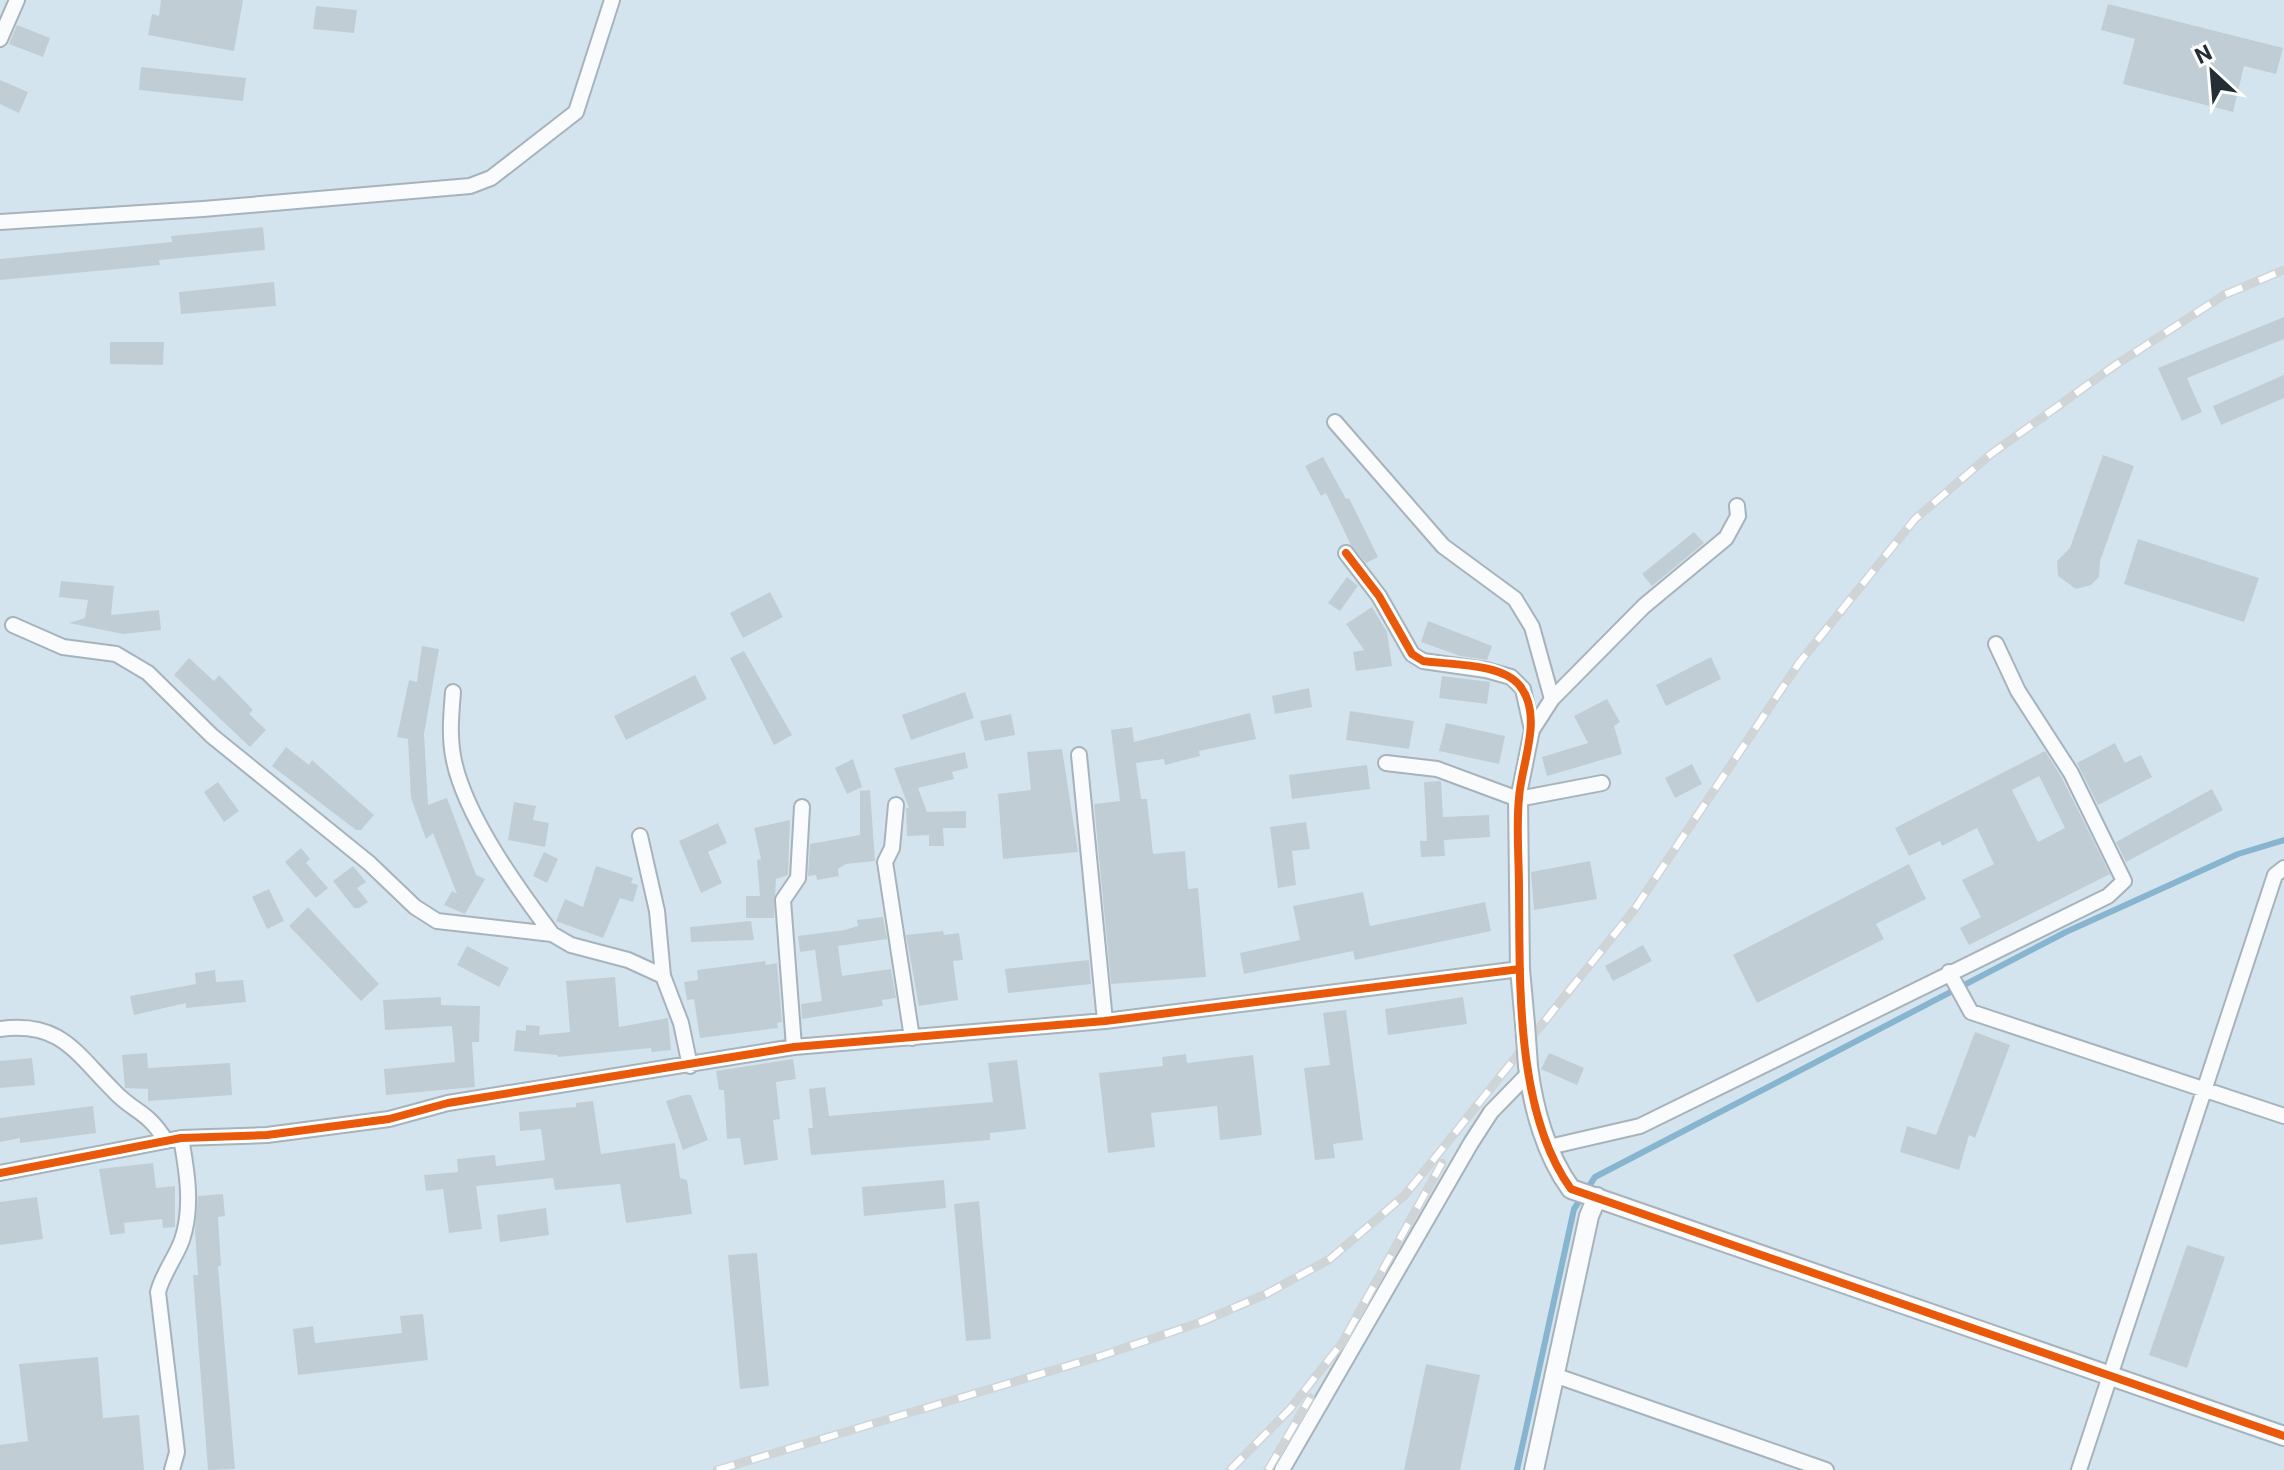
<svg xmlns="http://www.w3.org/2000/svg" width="2284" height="1470" viewBox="0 0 2284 1470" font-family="Roboto,sans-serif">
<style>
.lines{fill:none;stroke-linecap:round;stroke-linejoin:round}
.stream{stroke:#87b4ce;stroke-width:6}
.building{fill:#c1cdd5;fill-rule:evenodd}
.minor-casing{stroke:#a7b3bb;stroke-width:18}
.tertiary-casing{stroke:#a7b3bb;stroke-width:22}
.minor{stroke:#f9fbfc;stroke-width:14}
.tertiary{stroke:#f9fbfc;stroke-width:18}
.rail-casing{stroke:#cfd4d7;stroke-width:9}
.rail{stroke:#fff;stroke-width:6;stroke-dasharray:18;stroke-linecap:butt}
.tertiary-bridge-casing{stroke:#a7b3bb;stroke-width:22;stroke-linecap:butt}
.tertiary-bridge{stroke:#f9fbfc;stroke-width:18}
.cycleway-casing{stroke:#fff;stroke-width:13}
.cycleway{stroke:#e8590c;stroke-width:8}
</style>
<rect width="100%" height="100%" fill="#d4e4ee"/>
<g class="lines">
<path class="stream" d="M 1517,1470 L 1574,1209 L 1595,1177 L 2066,932 L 2238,854 L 2284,840"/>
</g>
<path class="building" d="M 161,0 L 243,0 L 234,51 L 148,35 L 152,14 L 159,16 Z
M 2108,4 L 2283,48 L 2276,74 L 2244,66 L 2233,112 L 2123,84 L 2135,39 L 2101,30 Z
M 316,6 L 357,10 L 354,33 L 313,29 Z
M 17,25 L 50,38 L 43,57 L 9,44 Z
M 141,67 L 246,78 L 243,101 L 139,90 Z
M 0,80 L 28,92 L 19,113 L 0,104 Z
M 263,227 L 265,250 L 159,260 L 160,265 L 0,280 L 0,259 L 172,242 L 171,236 Z
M 274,282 L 276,306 L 181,314 L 179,292 Z
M 2284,317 L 2284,339 L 2187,378 L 2202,412 L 2182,421 L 2158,368 Z
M 110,342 L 164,342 L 163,365 L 110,364 Z
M 2284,375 L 2284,398 L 2221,425 L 2213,406 Z
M 2103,455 L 2134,466 L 2100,561 L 2099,577 L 2091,585 L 2076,589 L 2058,576 L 2057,561 L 2070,548 Z
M 1323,457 L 1346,499 L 1349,498 L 1378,557 L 1366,563 L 1351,545 L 1326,493 L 1321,496 L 1305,466 Z
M 1694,532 L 1704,543 L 1652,586 L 1642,574 Z
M 2138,539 L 2259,578 L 2244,622 L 2124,584 Z
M 1347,577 L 1358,586 L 1340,611 L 1328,603 Z
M 61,581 L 114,586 L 111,615 L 159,610 L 161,630 L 123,634 L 69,623 L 85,618 L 88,600 L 59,597 Z
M 770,592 L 783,617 L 743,638 L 730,613 Z
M 1372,607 L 1387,632 L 1392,666 L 1356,671 L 1353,652 L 1364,650 L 1346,624 Z
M 1428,621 L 1492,646 L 1487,660 L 1460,656 L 1421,642 Z
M 422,646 L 439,649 L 424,734 L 428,805 L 447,798 L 476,875 L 485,879 L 465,914 L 444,905 L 452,891 L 457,894 L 433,833 L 426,839 L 411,798 L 408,739 L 397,737 L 409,680 L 417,682 Z
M 744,651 L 792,735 L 774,745 L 730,658 Z
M 1711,657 L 1721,679 L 1666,706 L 1656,685 Z
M 189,658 L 214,681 L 219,675 L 253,710 L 249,714 L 266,730 L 250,747 L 174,675 Z
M 695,675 L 707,699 L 626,740 L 614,716 Z
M 1442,676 L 1490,682 L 1487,704 L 1439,698 Z
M 1309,688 L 1312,707 L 1275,714 L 1272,696 Z
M 965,692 L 974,718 L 911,740 L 902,715 Z
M 1607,699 L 1620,722 L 1614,726 L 1622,754 L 1547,776 L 1542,757 L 1588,743 L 1574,716 Z
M 1350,711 L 1414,721 L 1409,749 L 1346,740 Z
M 1250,713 L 1256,739 L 1199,751 L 1200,756 L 1165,765 L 1164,759 L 1136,763 L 1141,799 L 1147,799 L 1153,854 L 1185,851 L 1188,889 L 1198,888 L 1206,977 L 1111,984 L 1094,804 L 1120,801 L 1111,730 L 1132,727 L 1134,742 Z
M 1011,714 L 1015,735 L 985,741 L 980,721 Z
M 1446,723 L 1505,736 L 1499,764 L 1439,751 Z
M 2115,743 L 2125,763 L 2141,755 L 2152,777 L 2098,805 L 2077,763 Z
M 286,747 L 309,765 L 312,760 L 374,815 L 361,830 L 356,830 L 272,766 Z
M 1062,749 L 1078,852 L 1003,859 L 998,794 L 1031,790 L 1027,752 Z
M 2045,751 L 2062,778 L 2110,874 L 1969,945 L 1960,928 L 1981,917 L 1962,880 L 1994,864 L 1977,828 L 1942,846 L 1940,841 L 1909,856 L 1895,828 ZM 2039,776 L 2065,828 L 2038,842 L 2012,790 Z
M 965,752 L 968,768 L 952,772 L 954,779 L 918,788 L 927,812 L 966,811 L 966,828 L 943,828 L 944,846 L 929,846 L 929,835 L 907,836 L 906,808 L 909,808 L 894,768 Z
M 853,759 L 862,787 L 847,794 L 835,768 Z
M 1692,764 L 1702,784 L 1675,798 L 1665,778 Z
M 1367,765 L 1370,789 L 1292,799 L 1289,775 Z
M 1441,781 L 1443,817 L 1489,815 L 1490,837 L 1444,840 L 1445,856 L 1421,857 L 1420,841 L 1427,841 L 1424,782 Z
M 218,782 L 239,811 L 224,822 L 204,792 Z
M 2212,789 L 2223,810 L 2126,862 L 2116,842 Z
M 870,790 L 875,861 L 846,864 L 838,869 L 839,876 L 817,880 L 816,875 L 808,876 L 810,844 L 860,835 L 860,791 Z
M 514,802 L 536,806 L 533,820 L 549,823 L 545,847 L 508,840 Z
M 790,820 L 788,875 L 776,879 L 774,918 L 746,918 L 746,896 L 760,896 L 757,860 L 761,859 L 754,828 Z
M 1306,822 L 1310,849 L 1292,851 L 1296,885 L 1278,888 L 1270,827 Z
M 718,823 L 727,843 L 708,852 L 722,883 L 701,893 L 679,841 Z
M 301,848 L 310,859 L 306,863 L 328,888 L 316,898 L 285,862 Z
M 544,852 L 558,859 L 547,883 L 533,876 Z
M 1590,861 L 1597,899 L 1534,910 L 1531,872 Z
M 1909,864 L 1926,899 L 1876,924 L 1884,939 L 1757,1003 L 1733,955 Z
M 353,866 L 366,882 L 357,888 L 368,902 L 359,908 L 354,908 L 333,881 Z
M 596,866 L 633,878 L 631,883 L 638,885 L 633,902 L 620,898 L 603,938 L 556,921 L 565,899 L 583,907 Z
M 269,889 L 284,921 L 267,929 L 252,897 Z
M 1363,892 L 1370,926 L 1485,902 L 1491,931 L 1355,960 L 1353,951 L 1244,974 L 1240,953 L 1300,940 L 1293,906 Z
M 308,907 L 379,984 L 361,1001 L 289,926 Z
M 883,917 L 887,939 L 838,946 L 842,976 L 891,969 L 896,998 L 882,1000 L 883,1006 L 802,1019 L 801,1004 L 822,1001 L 815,950 L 800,952 L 798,936 L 845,930 L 858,926 L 857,920 Z
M 751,921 L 754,940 L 691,942 L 690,927 Z
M 943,931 L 944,935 L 959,933 L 963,960 L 953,961 L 958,1000 L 919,1006 L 906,935 Z
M 1643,945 L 1652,961 L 1613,981 L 1605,966 Z
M 467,946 L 509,968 L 499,987 L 457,965 Z
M 1089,960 L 1091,984 L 1008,993 L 1005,969 Z
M 765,961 L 766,965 L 777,963 L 782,1022 L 777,1023 L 778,1028 L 700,1038 L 694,999 L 687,1000 L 684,982 L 698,980 L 697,970 Z
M 215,970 L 216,982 L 243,980 L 246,1002 L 186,1008 L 186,1003 L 134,1015 L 130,996 L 196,984 L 195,973 Z
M 615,977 L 619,1027 L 668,1018 L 671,1050 L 652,1052 L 651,1048 L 558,1057 L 557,1055 L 514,1051 L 516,1030 L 526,1031 L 526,1025 L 540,1026 L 539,1035 L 570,1032 L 566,981 Z
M 441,997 L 441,1005 L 480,1006 L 479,1042 L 472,1042 L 475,1087 L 386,1095 L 384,1069 L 455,1062 L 452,1026 L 385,1030 L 383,1000 Z
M 1463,997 L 1467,1024 L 1388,1035 L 1385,1009 Z
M 1346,1010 L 1363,1140 L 1333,1144 L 1335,1158 L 1315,1160 L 1304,1068 L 1330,1065 L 1323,1013 Z
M 1975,1032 L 2010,1045 L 1975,1138 L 1969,1135 L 1959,1170 L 1900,1152 L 1907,1126 L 1936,1135 Z
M 147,1053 L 148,1068 L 230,1063 L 232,1095 L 148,1101 L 148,1089 L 125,1088 L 122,1055 Z
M 1549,1053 L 1584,1068 L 1577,1085 L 1541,1069 Z
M 1186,1054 L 1187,1063 L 1253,1055 L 1262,1135 L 1220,1140 L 1217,1106 L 1151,1113 L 1155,1147 L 1108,1153 L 1099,1073 L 1163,1066 L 1162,1057 Z
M 32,1058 L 35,1085 L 0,1088 L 0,1061 Z
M 793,1059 L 796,1079 L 776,1082 L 780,1119 L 773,1120 L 778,1160 L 744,1165 L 740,1138 L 727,1139 L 724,1090 L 719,1090 L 716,1071 Z
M 1017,1060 L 1026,1129 L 990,1133 L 990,1140 L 811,1155 L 808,1128 L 813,1128 L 809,1089 L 825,1087 L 829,1116 L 993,1102 L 988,1063 Z
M 685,1095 L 691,1095 L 708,1140 L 683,1150 L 666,1101 Z
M 593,1101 L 601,1154 L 675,1143 L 680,1178 L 687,1180 L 692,1214 L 626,1223 L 620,1184 L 555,1190 L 553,1178 L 476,1186 L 482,1229 L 449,1233 L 443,1189 L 426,1191 L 424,1175 L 458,1172 L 457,1159 L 495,1155 L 496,1166 L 545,1160 L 541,1129 L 520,1131 L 519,1112 L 576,1107 L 576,1103 Z
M 93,1106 L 96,1133 L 20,1143 L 20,1138 L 0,1142 L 0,1118 Z
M 153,1163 L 156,1188 L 175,1186 L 175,1227 L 163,1228 L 162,1219 L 124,1223 L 125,1233 L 110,1235 L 99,1169 Z
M 944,1180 L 946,1208 L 864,1216 L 862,1187 Z
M 223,1194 L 225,1216 L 218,1217 L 221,1266 L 218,1266 L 235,1469 L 208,1470 L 193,1275 L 198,1275 L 195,1231 L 198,1196 Z
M 37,1197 L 43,1239 L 0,1245 L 0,1202 Z
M 979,1201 L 991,1339 L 966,1341 L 954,1204 Z
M 546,1208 L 549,1235 L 500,1242 L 497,1215 Z
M 2187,1245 L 2225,1257 L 2187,1368 L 2149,1355 Z
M 757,1253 L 769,1386 L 740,1389 L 728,1255 Z
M 423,1314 L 428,1360 L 298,1375 L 293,1329 L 313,1326 L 315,1343 L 402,1333 L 400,1316 Z
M 98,1357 L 103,1418 L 139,1415 L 144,1470 L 0,1470 L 0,1445 L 28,1441 L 19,1364 Z
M 1426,1364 L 1480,1375 L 1460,1470 L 1404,1470 Z"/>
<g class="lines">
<defs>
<path id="minor" d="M 0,39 L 17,0
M 0,222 L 203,209 L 470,186 L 491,178 L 576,112 L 612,0
M 1335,422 L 1443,546 L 1515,599 L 1532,627 L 1552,699
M 1346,553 L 1379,596 L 1412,654 L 1423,661 L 1486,670 L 1511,677 L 1523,689 L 1532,730 L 1518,799
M 13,625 L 63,647 L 116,654 L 148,673 L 212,736 L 369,863 L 415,907 L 437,921 L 552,934 L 571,945 L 628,960 L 663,976 L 681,1023 L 690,1066
M 453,692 C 451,716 449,738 454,761 C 466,817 518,889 552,934
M 1532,730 L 1552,699 L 1644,606 L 1726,538 L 1738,516 L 1737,506
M 1079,755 L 1105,1021
M 1386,763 L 1437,769 L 1518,799 L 1602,783
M 896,805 L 892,848 L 885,862 L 912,1038
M 640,836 L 657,911 L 663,976
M 1949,972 L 1971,1012 L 2284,1116
M 0,1029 C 60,1021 75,1052 113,1090 C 134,1113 146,1109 166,1141
M 794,1047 L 783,900 L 798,878 L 802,807
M 1549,1147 L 1640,1126 L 2108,896 L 2124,881 L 2071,773 L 2018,691 L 1996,644
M 0,1173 L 181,1138 L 267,1135 L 389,1119 L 448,1103 L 794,1047 L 1105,1021 L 1520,969
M 1554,1375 L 1826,1470
M 172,1470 L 177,1452 L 158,1292 C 163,1273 175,1259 182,1240 C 193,1208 187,1171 181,1138
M 1282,1470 L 1471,1143 L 1491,1112 L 1529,1073
M 2079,1470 L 2275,875 L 2284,868"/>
<path id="tertiary" d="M 1518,799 L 1520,969 L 1525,1024
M 1528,1066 C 1533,1108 1546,1155 1571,1189 L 2284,1436
M 1534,1470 L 1589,1216 L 1597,1197"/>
</defs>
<use href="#minor" class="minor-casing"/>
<use href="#tertiary" class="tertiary-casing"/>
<use href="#minor" class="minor"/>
<use href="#tertiary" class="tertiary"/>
<defs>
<path id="rail" d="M 717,1470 L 1101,1356 L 1201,1322 L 1266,1294 L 1330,1259 L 1405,1195 L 1634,910 L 1799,663 L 1915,519 L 1991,454 L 2114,366 L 2224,295 L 2284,270
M 1230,1470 L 1290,1409 L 1342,1343 L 1442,1163
M 1268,1470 L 1310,1398"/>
</defs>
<use href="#rail" class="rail-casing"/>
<use href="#rail" class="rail"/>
<defs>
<path id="tertiary-bridge" d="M 1525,1024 L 1528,1066"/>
</defs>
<use href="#tertiary-bridge" class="tertiary-bridge-casing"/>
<use href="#tertiary-bridge" class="tertiary-bridge"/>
<defs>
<path id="cycleway" d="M 1346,553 L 1379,596 L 1412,654 L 1423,661 C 1450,665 1502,663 1520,686 C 1544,717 1521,764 1519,798 C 1516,828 1519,859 1519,889 C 1520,980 1515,1112 1571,1189 L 2284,1436
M 0,1173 L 181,1138 L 267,1135 L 389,1119 L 448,1103 L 794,1047 L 1105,1021 L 1520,969"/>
</defs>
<use href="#cycleway" class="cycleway-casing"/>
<use href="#cycleway" class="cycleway"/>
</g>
<g transform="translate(2212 72) rotate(334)" stroke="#ffffff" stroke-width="6" paint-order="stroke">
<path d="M0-6L14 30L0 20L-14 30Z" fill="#232e35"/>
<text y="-12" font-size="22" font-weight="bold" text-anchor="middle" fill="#232e35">N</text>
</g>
</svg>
